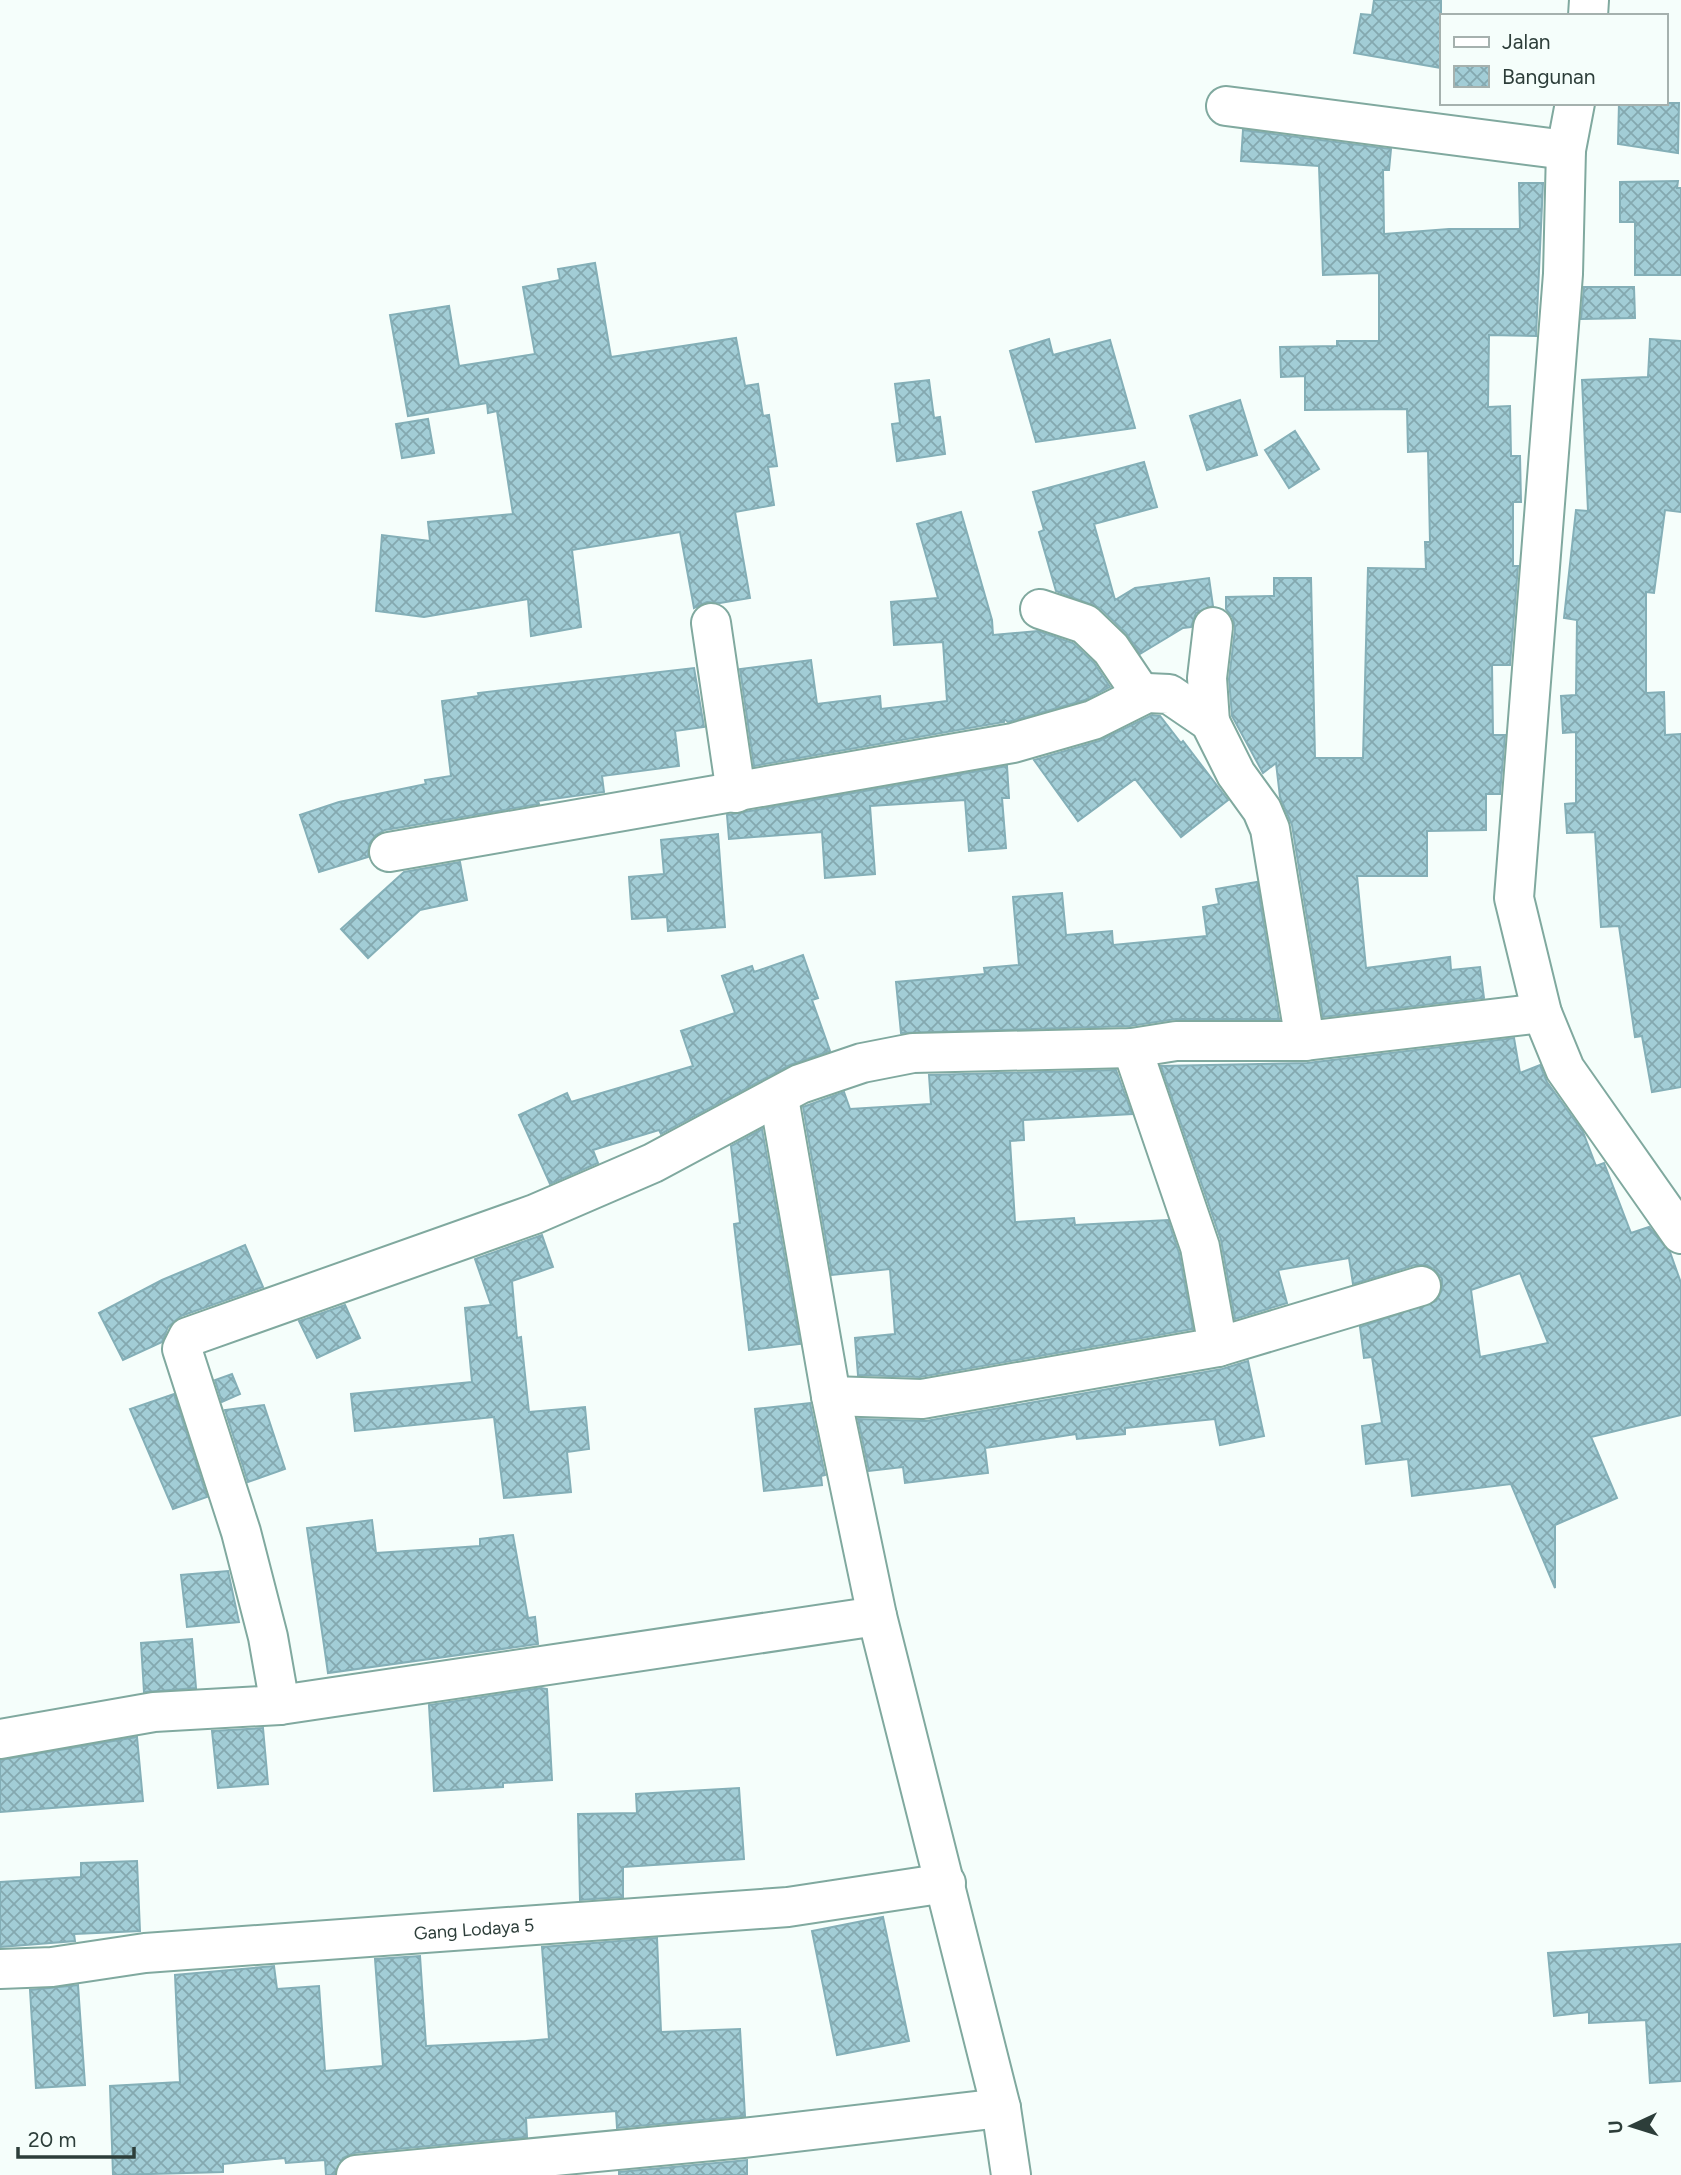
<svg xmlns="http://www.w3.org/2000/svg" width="1681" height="2175" viewBox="0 0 1681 2175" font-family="Figtree,sans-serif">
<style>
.building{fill:url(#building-cross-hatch);stroke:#84afb7;stroke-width:2;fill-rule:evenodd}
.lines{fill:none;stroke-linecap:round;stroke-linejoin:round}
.street-casing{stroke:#80a99f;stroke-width:42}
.street{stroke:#fff;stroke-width:38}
.labels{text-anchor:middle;stroke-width:5;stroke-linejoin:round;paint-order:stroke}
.street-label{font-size:18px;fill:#2d3e3a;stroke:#f5fefb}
</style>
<defs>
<pattern id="building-cross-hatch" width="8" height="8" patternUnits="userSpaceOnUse" patternTransform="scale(1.75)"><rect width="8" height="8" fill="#a2cdd6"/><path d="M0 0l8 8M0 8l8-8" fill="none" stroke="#84a8af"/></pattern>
</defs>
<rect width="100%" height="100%" fill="#f5fefb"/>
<path class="building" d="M 1374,0 L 1441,0 L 1441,68 L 1354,53 L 1361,14 L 1372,15 Z
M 1619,103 L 1679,103 L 1678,153 L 1618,144 Z
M 1243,130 L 1391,149 L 1389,170 L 1383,170 L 1384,234 L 1449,229 L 1520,229 L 1519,183 L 1543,183 L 1536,336 L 1489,335 L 1488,407 L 1510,406 L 1511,456 L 1520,456 L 1521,502 L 1513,502 L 1513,566 L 1518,566 L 1510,665 L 1492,665 L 1493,735 L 1505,735 L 1500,794 L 1486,794 L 1486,830 L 1427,831 L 1427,876 L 1357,876 L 1366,968 L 1450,957 L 1451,970 L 1480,967 L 1484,998 L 1323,1017 L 1292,825 L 1280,797 L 1276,763 L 1263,773 L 1232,716 L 1229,679 L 1235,629 L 1233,618 L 1226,609 L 1226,597 L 1274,596 L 1274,578 L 1311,578 L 1315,758 L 1363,758 L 1368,568 L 1426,569 L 1425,542 L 1430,542 L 1428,451 L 1408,452 L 1407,409 L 1305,410 L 1305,376 L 1281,377 L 1280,347 L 1337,346 L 1337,341 L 1379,341 L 1379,273 L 1323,275 L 1319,166 L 1241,161 Z
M 1678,181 L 1677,188 L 1681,188 L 1681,275 L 1635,275 L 1635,222 L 1620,222 L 1620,182 Z
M 595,263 L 611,357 L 736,338 L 745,386 L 758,384 L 763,416 L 769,415 L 777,466 L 768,467 L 774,505 L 735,512 L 750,598 L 720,603 L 707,602 L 694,608 L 680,532 L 572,550 L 581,627 L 531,636 L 528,599 L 424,617 L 376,611 L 382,535 L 430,541 L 428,522 L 513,514 L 497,411 L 488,413 L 487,403 L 408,416 L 390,315 L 449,306 L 459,366 L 535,354 L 523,287 L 560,280 L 558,269 Z
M 1584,287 L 1634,287 L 1635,318 L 1581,319 Z
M 1049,339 L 1053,355 L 1110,340 L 1135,428 L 1036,442 L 1010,351 Z
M 1650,339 L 1681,341 L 1681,512 L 1665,510 L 1654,593 L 1646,592 L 1646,693 L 1664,692 L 1665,735 L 1681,734 L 1681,1087 L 1652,1092 L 1642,1036 L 1635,1037 L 1619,926 L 1601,927 L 1595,832 L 1567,833 L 1565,804 L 1576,803 L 1576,732 L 1563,733 L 1561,696 L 1576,695 L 1577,620 L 1564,618 L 1576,510 L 1588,511 L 1582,380 L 1648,377 Z
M 929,380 L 934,418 L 940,417 L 945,454 L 897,461 L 892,424 L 900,423 L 895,384 Z
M 1240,400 L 1257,455 L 1207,470 L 1190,416 Z
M 428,419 L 434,453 L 402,458 L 396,424 Z
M 1295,431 L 1319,469 L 1289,488 L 1265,450 Z
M 1144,462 L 1157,507 L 1094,524 L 1115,600 L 1135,588 L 1209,578 L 1213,606 L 1196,613 L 1191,627 L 1183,628 L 1140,654 L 1126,633 L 1100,608 L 1056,591 L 1039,532 L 1044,530 L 1033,492 Z
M 961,512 L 992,620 L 993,635 L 1038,631 L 1073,643 L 1094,663 L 1110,687 L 1085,700 L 1008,722 L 1004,719 L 1004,722 L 754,766 L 740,669 L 811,660 L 817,704 L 880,696 L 881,709 L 947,701 L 943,642 L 894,645 L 891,602 L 938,598 L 917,524 Z
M 694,668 L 704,727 L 675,731 L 679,766 L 602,776 L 604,792 L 538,801 L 539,804 L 385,830 L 376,835 L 369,844 L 368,857 L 319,872 L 300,815 L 339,802 L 426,784 L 425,780 L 451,776 L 442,701 L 479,696 L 478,693 Z
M 1152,715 L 1160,716 L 1181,743 L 1183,741 L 1228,800 L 1181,837 L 1135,779 L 1078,821 L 1034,760 L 1099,741 Z
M 1007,766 L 1009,798 L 1002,798 L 1006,848 L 969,851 L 965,800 L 870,806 L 875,874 L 825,878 L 822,832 L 729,839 L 727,815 Z
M 718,834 L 725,927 L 668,931 L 667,917 L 632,919 L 629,877 L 664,874 L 661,840 Z
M 460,862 L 467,900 L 420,910 L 368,958 L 341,929 L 404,872 Z
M 1257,882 L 1279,1019 L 1176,1019 L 1130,1026 L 901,1033 L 896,982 L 985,974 L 984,968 L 1019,965 L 1013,897 L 1062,893 L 1066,935 L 1112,931 L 1113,945 L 1207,936 L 1203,907 L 1219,904 L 1216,889 Z
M 803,955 L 818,998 L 812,1000 L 830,1051 L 790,1065 L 661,1134 L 659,1130 L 593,1150 L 598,1163 L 550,1184 L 519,1115 L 567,1093 L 571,1102 L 693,1066 L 681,1031 L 735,1013 L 722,976 L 752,966 L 754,972 Z
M 1514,1038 L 1520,1073 L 1540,1065 L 1547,1082 L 1583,1132 L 1596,1166 L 1604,1163 L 1631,1233 L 1649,1227 L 1670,1252 L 1681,1283 L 1681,1415 L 1591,1437 L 1617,1498 L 1555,1525 L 1555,1588 L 1511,1484 L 1412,1496 L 1408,1459 L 1366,1464 L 1362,1426 L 1382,1423 L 1372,1357 L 1364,1358 L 1360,1327 L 1436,1301 L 1442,1290 L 1442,1279 L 1436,1271 L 1427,1265 L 1415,1265 L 1353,1284 L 1349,1258 L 1278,1270 L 1287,1303 L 1235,1319 L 1221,1240 L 1161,1066 L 1307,1063 ZM 1520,1273 L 1548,1343 L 1480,1357 L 1471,1290 Z
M 1116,1070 L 1132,1114 L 1023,1120 L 1024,1140 L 1010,1141 L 1015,1222 L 1074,1218 L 1075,1225 L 1168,1220 L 1179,1253 L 1193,1329 L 920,1377 L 858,1375 L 855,1338 L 895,1334 L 890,1269 L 832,1275 L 803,1107 L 844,1092 L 850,1109 L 931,1104 L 929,1075 Z
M 762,1129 L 800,1344 L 749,1350 L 734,1224 L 740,1223 L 731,1146 Z
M 542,1235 L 553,1267 L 512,1281 L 517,1338 L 521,1337 L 529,1412 L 585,1407 L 589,1449 L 567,1452 L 571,1492 L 504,1498 L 494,1417 L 355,1431 L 351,1394 L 472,1382 L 465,1308 L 491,1305 L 475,1259 Z
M 245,1245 L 263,1287 L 181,1316 L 168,1327 L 162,1342 L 123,1360 L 99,1313 L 162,1280 Z
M 345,1305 L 360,1338 L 317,1358 L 299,1321 Z
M 1248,1361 L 1264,1436 L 1220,1445 L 1215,1419 L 1125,1428 L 1125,1434 L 1077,1439 L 1076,1434 L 985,1448 L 988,1473 L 905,1483 L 903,1467 L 869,1471 L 858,1419 L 926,1421 L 1222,1369 Z
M 232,1374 L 240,1394 L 222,1402 L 215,1380 Z
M 174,1394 L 207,1497 L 173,1509 L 130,1409 Z
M 810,1403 L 825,1475 L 821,1476 L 822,1485 L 764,1491 L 755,1409 Z
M 264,1405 L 285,1469 L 248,1482 L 225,1410 Z
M 372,1520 L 376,1553 L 480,1546 L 480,1539 L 513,1535 L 528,1618 L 535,1617 L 538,1644 L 328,1673 L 307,1528 Z
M 228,1571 L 239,1622 L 187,1627 L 181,1575 Z
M 192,1639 L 196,1688 L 144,1692 L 141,1643 Z
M 541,1688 L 547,1689 L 552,1780 L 503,1783 L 503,1787 L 434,1791 L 429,1705 Z
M 263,1728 L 268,1784 L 218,1788 L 212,1731 Z
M 137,1737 L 143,1801 L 0,1812 L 0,1760 Z
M 739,1788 L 744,1859 L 623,1867 L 623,1897 L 580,1900 L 578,1814 L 637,1813 L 636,1794 Z
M 137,1861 L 140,1931 L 74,1934 L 75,1941 L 0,1947 L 0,1882 L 81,1877 L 81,1863 Z
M 883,1917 L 909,2041 L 837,2055 L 812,1931 Z
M 657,1938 L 661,2032 L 740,2029 L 745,2116 L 617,2128 L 616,2111 L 526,2118 L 527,2137 L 354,2153 L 343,2158 L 334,2175 L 326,2175 L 325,2160 L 286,2163 L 285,2158 L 223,2164 L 223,2172 L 113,2175 L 110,2086 L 180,2082 L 175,1975 L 274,1966 L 277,1989 L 319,1986 L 325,2071 L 383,2066 L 375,1959 L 420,1956 L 426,2046 L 526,2041 L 549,2039 L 542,1947 Z
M 1681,1944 L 1681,2081 L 1650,2083 L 1646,2020 L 1589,2023 L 1589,2012 L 1554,2016 L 1548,1953 Z
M 78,1985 L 85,2085 L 36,2088 L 30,1990 Z
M 747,2160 L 747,2175 L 619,2175 L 619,2172 Z"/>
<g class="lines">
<defs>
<g id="street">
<path d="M 1588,16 L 1589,0"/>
<path d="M 1575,103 L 1566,150 L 1563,274 L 1514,898 L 1542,1013 L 1565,1069 L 1681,1234"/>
<path d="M 1226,106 L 1566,150"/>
<path d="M 1040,609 L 1085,624 L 1111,649 L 1142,695"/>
<path d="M 711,623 L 736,793"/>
<path d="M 1210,722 L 1207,678 L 1213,627"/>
<path d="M 389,852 L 1013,743 L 1093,720 L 1147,693 L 1169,694 L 1210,722 L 1236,774 L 1262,810 L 1270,829 L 1305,1041"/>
<path d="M 779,1098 L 831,1396 L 877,1616 L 1001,2108 L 1011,2175"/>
<path d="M 1218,1347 L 1421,1286"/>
<path d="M 831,1396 L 922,1399 L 1218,1347 L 1200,1247 L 1132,1048"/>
<path d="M 280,1705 L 268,1637 L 241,1532 L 182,1349 L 188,1337 L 535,1214 L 653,1163 L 800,1084 L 862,1063 L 913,1053 L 1132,1048 L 1176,1041 L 1305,1041 L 1542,1013"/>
<path d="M 0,1739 L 154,1712 L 280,1705 L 877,1616"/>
<path id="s1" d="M 0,1969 L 52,1967 L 145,1953 L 788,1907 L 946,1883"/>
<path d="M 356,2175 L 743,2138 L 1001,2108"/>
</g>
</defs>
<use href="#street" class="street-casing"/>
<use href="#street" class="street"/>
</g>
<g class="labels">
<g class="street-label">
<text dy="6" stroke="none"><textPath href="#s1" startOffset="476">Gang Lodaya 5</textPath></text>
</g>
</g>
<rect x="1440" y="14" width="228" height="91" fill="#f5fefb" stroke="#a5b1ae" stroke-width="2"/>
<rect x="1454" y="37" width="35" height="10" fill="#ffffff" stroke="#a5b1ae" stroke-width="2"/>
<text x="1502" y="49" font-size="21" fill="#2d3e3a">Jalan</text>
<rect x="1454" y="66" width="35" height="21" fill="url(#building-cross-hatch)" stroke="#a5b1ae" stroke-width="2"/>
<text x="1502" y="84" font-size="21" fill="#2d3e3a">Bangunan</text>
<g transform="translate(1632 2126) rotate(266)" stroke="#f5fefb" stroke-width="5" paint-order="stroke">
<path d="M0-5L12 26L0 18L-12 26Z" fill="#2d3e3a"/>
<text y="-10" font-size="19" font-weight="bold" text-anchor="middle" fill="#2d3e3a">U</text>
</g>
<path d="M18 2147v10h116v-10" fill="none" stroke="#2d3e3a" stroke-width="3.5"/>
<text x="28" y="2147" font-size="21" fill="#2d3e3a" stroke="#f5fefb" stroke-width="5" paint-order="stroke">20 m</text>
</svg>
